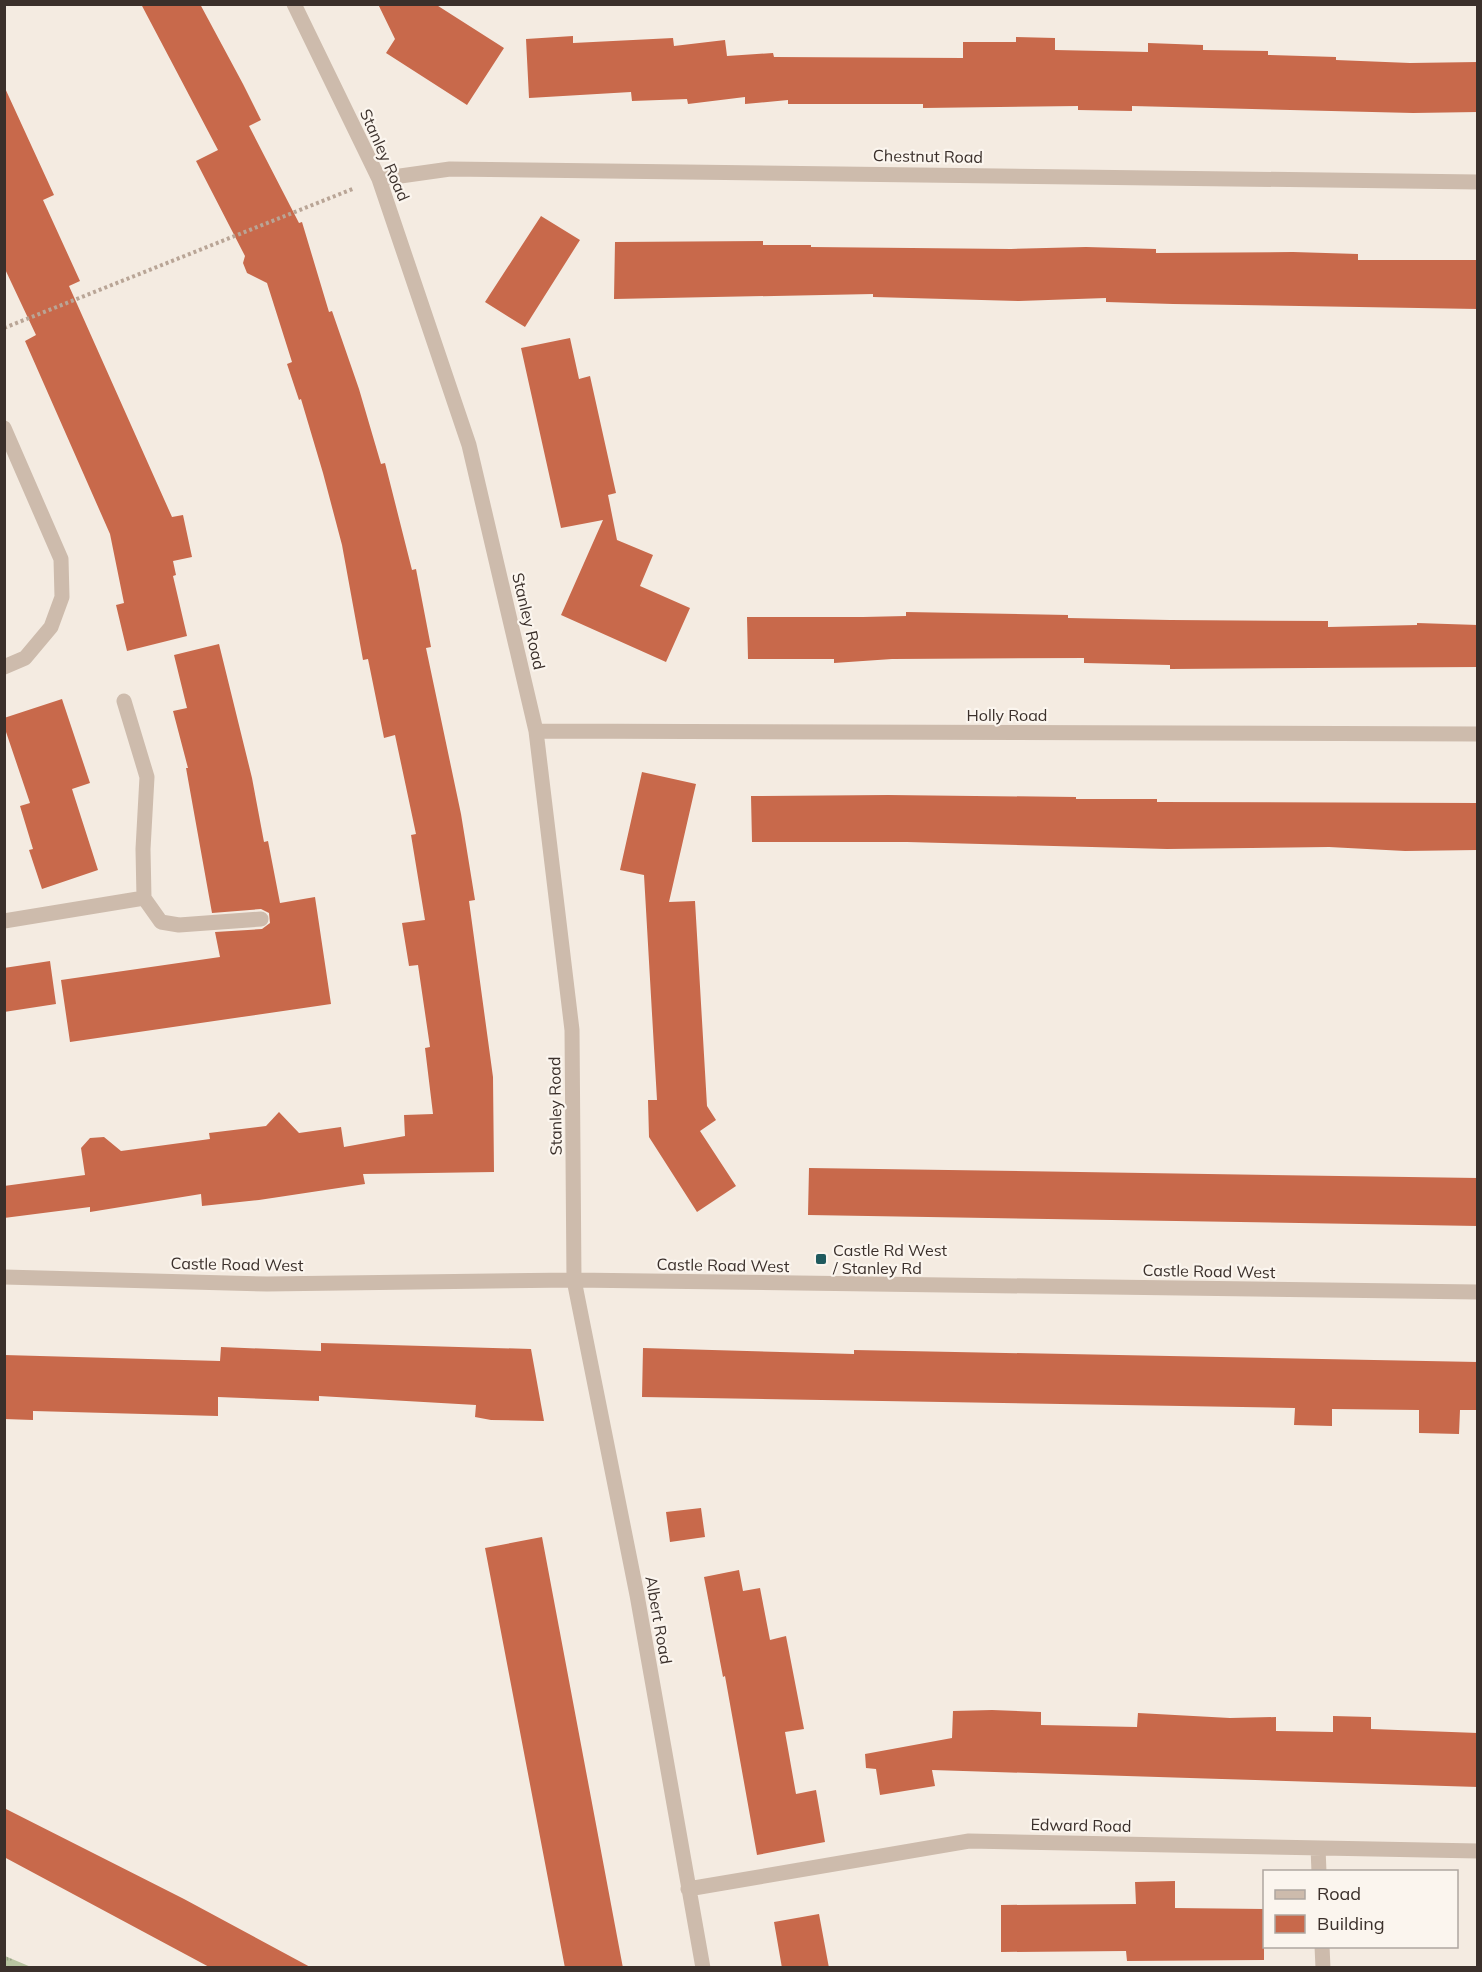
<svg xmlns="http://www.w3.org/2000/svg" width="1482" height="1972" viewBox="0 0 1482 1972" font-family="Mulish,sans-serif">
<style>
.grass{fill:url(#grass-tufts)}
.building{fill:#c8694b}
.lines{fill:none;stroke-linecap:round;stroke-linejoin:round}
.path{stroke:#b9a596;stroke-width:4;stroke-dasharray:3 3;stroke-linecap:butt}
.minor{stroke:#cdbbac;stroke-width:15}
.poi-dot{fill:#1f5a5e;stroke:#fbf5ee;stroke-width:2}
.labels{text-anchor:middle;stroke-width:4.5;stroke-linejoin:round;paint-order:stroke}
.street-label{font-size:16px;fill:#3b302b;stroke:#fbf5ee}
.poi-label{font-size:16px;fill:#3b302b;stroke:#fbf5ee;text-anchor:start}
</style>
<defs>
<pattern id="grass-tufts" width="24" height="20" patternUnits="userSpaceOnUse" patternTransform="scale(1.5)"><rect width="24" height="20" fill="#b8c4a0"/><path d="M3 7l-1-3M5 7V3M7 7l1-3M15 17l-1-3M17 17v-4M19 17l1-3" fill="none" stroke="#97a083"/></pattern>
</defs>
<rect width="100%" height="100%" fill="#f4ebe1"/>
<path class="grass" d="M 5,1956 L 31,1967 L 5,1967 Z"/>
<path class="building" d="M 141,4 L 200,4 L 243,84 L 261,120 L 249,126 L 299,223 L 302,222 L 329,312 L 332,311 L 359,389 L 381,464 L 385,463 L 412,570 L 416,569 L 431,647 L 426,648 L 461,814 L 475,900 L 469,901 L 493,1077 L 494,1172 L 363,1174 L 365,1184 L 259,1200 L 202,1206 L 201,1194 L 90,1212 L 90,1207 L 4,1218 L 4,1186 L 85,1175 L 81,1148 L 90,1138 L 104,1137 L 121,1151 L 210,1139 L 209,1133 L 266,1126 L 279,1112 L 299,1133 L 341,1127 L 344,1147 L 405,1136 L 404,1115 L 433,1114 L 425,1048 L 430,1047 L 418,965 L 409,966 L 402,923 L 425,920 L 411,835 L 416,834 L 395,735 L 384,738 L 368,659 L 363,660 L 342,545 L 323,473 L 301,399 L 299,400 L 287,364 L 292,362 L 267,283 L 247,273 L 243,263 L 245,256 L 196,161 L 218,150 Z
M 378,4 L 435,4 L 504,48 L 467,105 L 386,53 L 395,39 Z
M 573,36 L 573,43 L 673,38 L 674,46 L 725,40 L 727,56 L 773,53 L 774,57 L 963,58 L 963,42 L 1016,42 L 1016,37 L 1055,38 L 1055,50 L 1148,52 L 1148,43 L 1203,45 L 1203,50 L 1268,51 L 1268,55 L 1336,57 L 1336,60 L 1410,63 L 1478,62 L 1478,112 L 1413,113 L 1132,106 L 1132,111 L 1078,110 L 1078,106 L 923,108 L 923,104 L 788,104 L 788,100 L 745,104 L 745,97 L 688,104 L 687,99 L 632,101 L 631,92 L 529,98 L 526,39 Z
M 4,86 L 54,195 L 43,200 L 80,281 L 69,286 L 172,517 L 183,515 L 192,557 L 173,561 L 176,575 L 173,576 L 187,636 L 127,651 L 116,605 L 124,603 L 110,534 L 25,341 L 36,335 L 4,267 Z
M 541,216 L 580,240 L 525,327 L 485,302 Z
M 763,241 L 763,245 L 811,245 L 811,247 L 1011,249 L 1086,247 L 1156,249 L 1156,253 L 1293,252 L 1358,254 L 1358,260 L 1478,260 L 1478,309 L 1173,304 L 1106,302 L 1106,298 L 1019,301 L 873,297 L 873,294 L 614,299 L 615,242 Z
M 570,338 L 579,379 L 590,376 L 616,493 L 608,495 L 617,540 L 653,555 L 640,586 L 690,608 L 666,662 L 561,615 L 603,520 L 561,528 L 521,348 Z
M 906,612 L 1068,615 L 1068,618 L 1170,620 L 1328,621 L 1328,627 L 1417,625 L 1417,623 L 1478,625 L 1478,667 L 1170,669 L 1170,665 L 1084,663 L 1084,658 L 892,659 L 834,663 L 834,659 L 748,659 L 747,617 L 863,617 L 906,616 Z
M 219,644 L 252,778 L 264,842 L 268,841 L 280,903 L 315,897 L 331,1004 L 70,1042 L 61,980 L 220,957 L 215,932 L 262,929 L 270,923 L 269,913 L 261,909 L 212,913 L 186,768 L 188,768 L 173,711 L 187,708 L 174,655 Z
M 62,699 L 90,783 L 72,789 L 98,870 L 42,889 L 29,850 L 33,849 L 20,806 L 30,803 L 4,726 L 4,718 Z
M 642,772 L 696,784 L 669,902 L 695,901 L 707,1106 L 716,1120 L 700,1131 L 736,1186 L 697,1212 L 649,1137 L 648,1100 L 657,1100 L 644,875 L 620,870 Z
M 888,795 L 1076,797 L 1076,799 L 1157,799 L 1157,802 L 1477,803 L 1477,850 L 1405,851 L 1329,847 L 1167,849 L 907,842 L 752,842 L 751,796 Z
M 50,961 L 56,1004 L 4,1012 L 4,968 Z
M 809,1168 L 1478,1178 L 1478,1226 L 808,1215 Z
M 321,1343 L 531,1349 L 544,1421 L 491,1420 L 475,1417 L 476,1405 L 319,1396 L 319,1401 L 218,1397 L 218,1416 L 33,1411 L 33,1420 L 4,1419 L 4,1355 L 220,1361 L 221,1347 L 321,1351 Z
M 643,1348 L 854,1354 L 854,1350 L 1478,1362 L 1478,1410 L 1460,1410 L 1459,1434 L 1419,1433 L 1419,1410 L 1332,1409 L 1332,1426 L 1294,1425 L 1295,1408 L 642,1397 Z
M 701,1508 L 705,1537 L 670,1542 L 666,1512 Z
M 542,1537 L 623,1968 L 565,1968 L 485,1548 Z
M 739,1570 L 743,1591 L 760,1588 L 770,1640 L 786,1636 L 804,1729 L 785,1732 L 796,1794 L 816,1790 L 825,1842 L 757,1855 L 725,1676 L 723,1677 L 704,1577 Z
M 992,1710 L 1041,1712 L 1041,1725 L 1137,1727 L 1138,1713 L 1230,1718 L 1276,1717 L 1276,1731 L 1333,1732 L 1333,1716 L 1371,1717 L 1371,1729 L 1478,1733 L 1478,1787 L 932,1770 L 935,1786 L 880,1795 L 876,1769 L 866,1768 L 865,1754 L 952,1738 L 953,1711 Z
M 4,1808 L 184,1899 L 312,1968 L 211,1968 L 4,1857 Z
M 1175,1881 L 1175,1908 L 1264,1909 L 1264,1960 L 1127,1961 L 1126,1951 L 1001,1952 L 1001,1905 L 1136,1904 L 1135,1882 Z
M 819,1914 L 829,1968 L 782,1968 L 774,1922 Z"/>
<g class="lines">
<path class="path" d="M 4,328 L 355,188"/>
<path class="minor" d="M 294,4 L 379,179 L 469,445 L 536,731 L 572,1030 L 574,1280 L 637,1595 L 703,1968
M 379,179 L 450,169 L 1478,182
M 4,428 L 61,559 L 62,597 L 51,627 L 25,658 L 4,667
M 124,701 L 147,777 L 143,849 L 144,898 L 161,922 L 179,925 L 261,919
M 536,731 L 1478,734
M 4,921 L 144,898
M 4,1277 L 267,1284 L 574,1280 L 1478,1292
M 1318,1848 L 1319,1872
M 688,1889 L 969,1841 L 1478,1851
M 1322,1946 L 1323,1968"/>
</g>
<rect class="poi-dot" x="815" y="1253" width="12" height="12" rx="3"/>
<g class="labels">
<g class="street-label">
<text transform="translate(385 155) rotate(66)" y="6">Stanley Road</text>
<text transform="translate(928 156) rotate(1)" y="6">Chestnut Road</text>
<text transform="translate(529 621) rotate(77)" y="6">Stanley Road</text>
<text x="1007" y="721">Holly Road</text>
<text transform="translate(555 1106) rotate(-91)" y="6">Stanley Road</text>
<text transform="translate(237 1264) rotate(1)" y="6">Castle Road West</text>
<text transform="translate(723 1265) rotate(1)" y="6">Castle Road West</text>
<text transform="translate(1209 1271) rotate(1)" y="6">Castle Road West</text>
<text transform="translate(659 1620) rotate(80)" y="6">Albert Road</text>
<text transform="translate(1081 1825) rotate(1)" y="6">Edward Road</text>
</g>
<g class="poi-label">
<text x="833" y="1256">Castle Rd West<tspan x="833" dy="18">/ Stanley Rd</tspan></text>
</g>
</g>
<rect width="1482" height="1972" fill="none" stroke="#3b302b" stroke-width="12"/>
<rect x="1263" y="1870" width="195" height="78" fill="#fbf5ee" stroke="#aea6a0" stroke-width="1.5"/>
<rect x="1275" y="1890" width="30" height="9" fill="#cdbbac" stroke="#aea6a0" stroke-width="1.5"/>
<text x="1317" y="1900" font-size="18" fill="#3b302b">Road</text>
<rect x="1275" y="1915" width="30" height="18" fill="#c8694b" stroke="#aea6a0" stroke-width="1.5"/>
<text x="1317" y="1930" font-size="18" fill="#3b302b">Building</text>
</svg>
